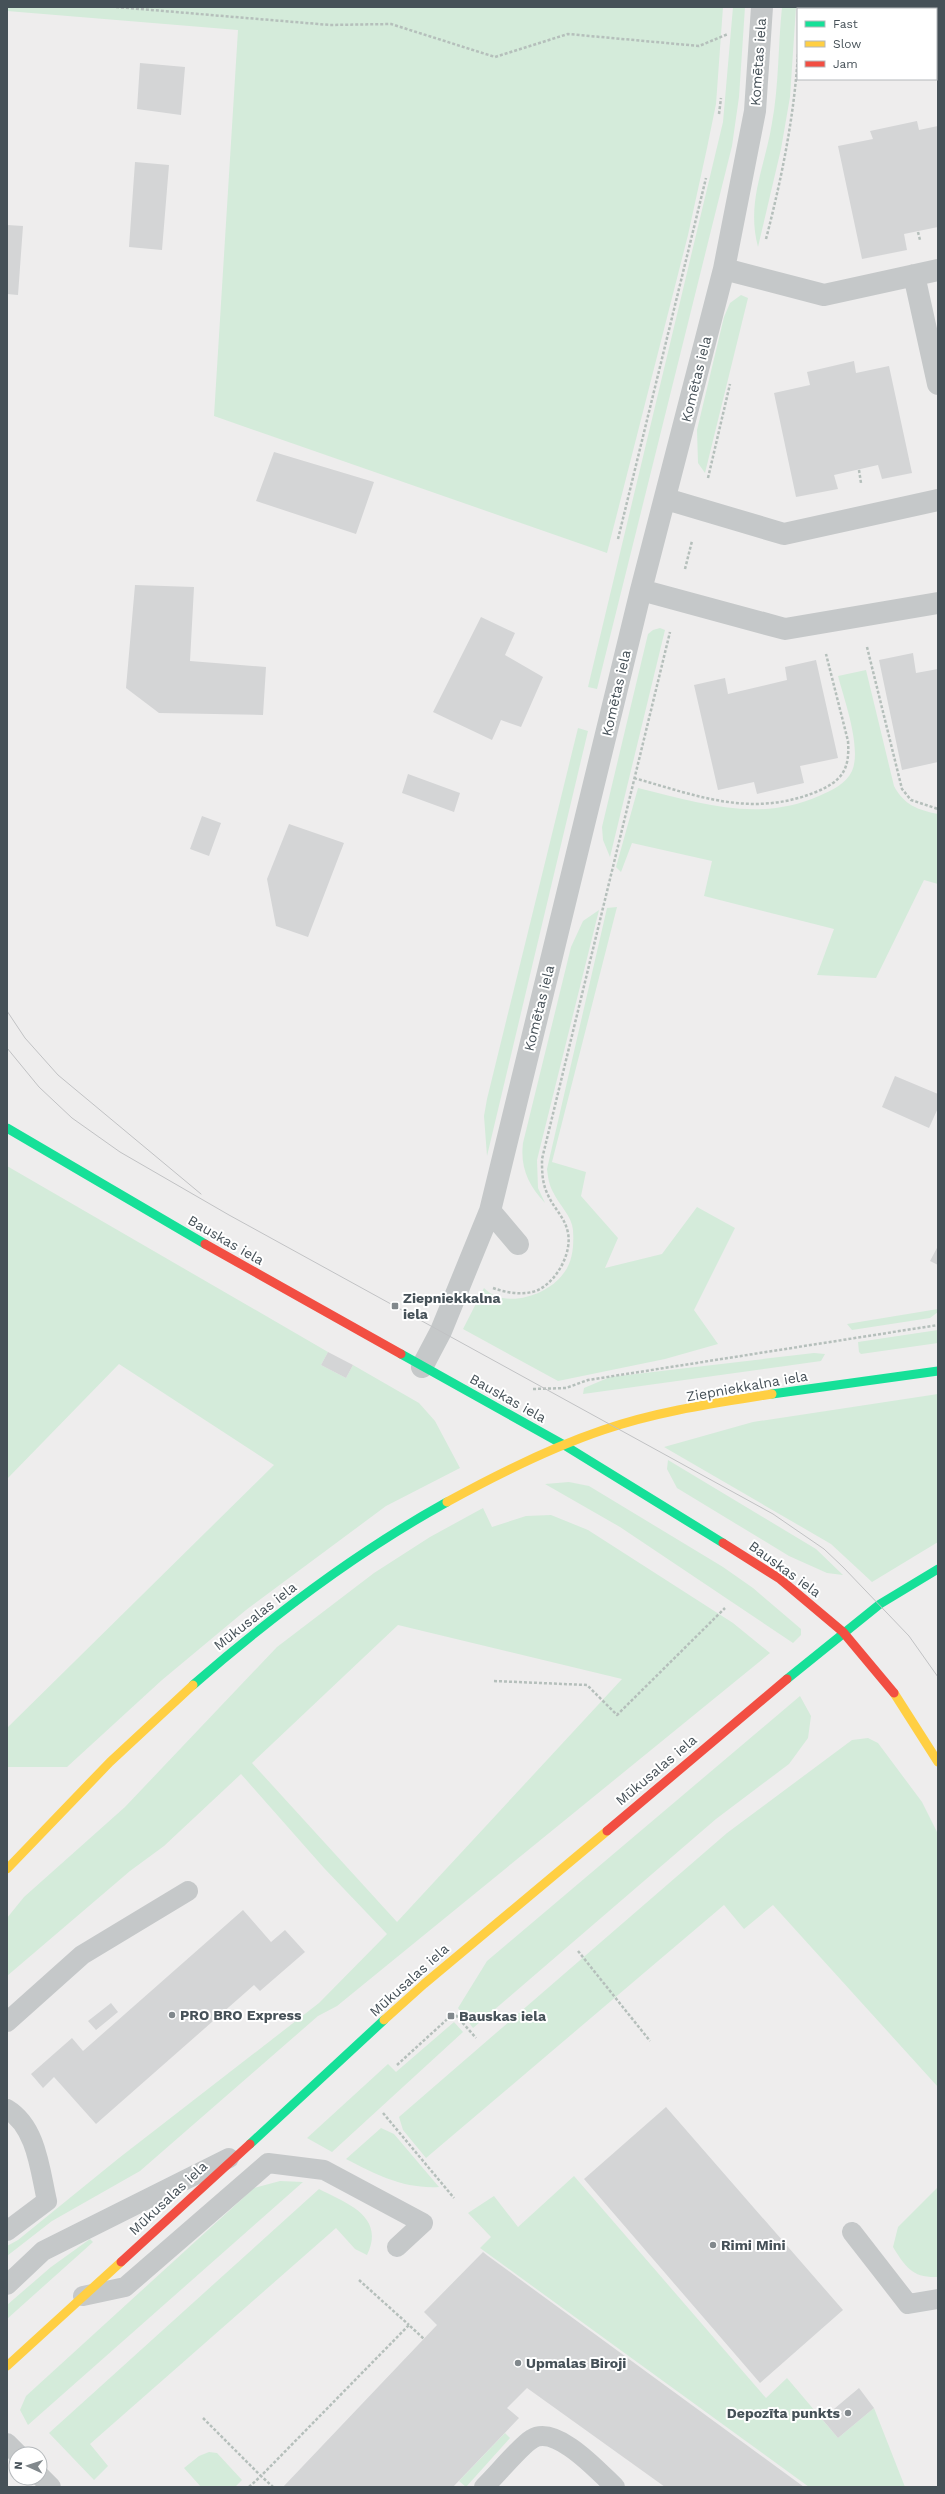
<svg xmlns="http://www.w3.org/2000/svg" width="945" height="2494" viewBox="0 0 945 2494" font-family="'Work Sans',sans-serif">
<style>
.green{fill:#d4ebda;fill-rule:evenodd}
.building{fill:#d4d5d6}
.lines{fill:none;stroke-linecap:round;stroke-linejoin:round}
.path{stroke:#b5bfbb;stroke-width:2.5;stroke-dasharray:3 2;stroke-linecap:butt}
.lane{stroke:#c5c8c9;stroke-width:20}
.street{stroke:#c5c8c9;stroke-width:22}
.fast{stroke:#16e098;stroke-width:9}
.slow{stroke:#ffcf43;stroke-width:9}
.jam{stroke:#f24e42;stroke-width:9}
.tram{stroke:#c1c2c4;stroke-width:1}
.poi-dot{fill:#81888c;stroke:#fff;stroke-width:1.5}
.labels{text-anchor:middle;stroke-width:4;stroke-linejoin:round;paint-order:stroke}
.street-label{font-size:14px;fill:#465158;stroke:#fff}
.poi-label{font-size:14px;font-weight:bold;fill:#465158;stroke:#fff;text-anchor:start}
</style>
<rect width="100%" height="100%" fill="#eeeded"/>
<path class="green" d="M 7,7 L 723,7 L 716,104 L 707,148 L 688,235 L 607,553 L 214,416 L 238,30 L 7,11 Z
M 733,7 L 745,7 L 739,97 L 732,146 L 597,689 L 588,687 L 723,122 Z
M 782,7 L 796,7 L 790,97 L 781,149 L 758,247 C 746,202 765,167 772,123 C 779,86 778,45 782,7 Z
M 741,295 L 748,298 L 705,473 L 698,463 L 697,430 L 724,317 L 730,303 Z
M 660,628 L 665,630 L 610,857 L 603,840 L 602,827 L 648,634 L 653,630 Z
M 866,670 L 894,786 C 904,805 918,810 938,814 L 938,884 L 924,880 L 876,978 L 817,975 L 834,929 L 704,896 L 712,861 L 632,843 L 621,872 L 616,867 L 638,788 C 701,803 757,823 819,796 C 832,790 846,784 852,771 C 862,748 844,699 838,676 Z
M 578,728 L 588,731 L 487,1156 L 484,1116 L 487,1099 Z
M 617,907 L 552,1162 L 586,1172 L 581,1196 L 618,1238 L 605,1268 L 662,1254 L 697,1207 L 735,1228 L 694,1310 L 718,1344 L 665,1359 L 558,1381 L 463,1329 L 484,1288 C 505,1310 548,1295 563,1274 C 573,1262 574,1245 573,1230 C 572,1216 559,1205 553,1192 C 549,1185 548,1177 547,1169 L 607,908 Z
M 599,910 L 537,1160 L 538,1188 L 545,1203 C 528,1185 520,1167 523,1143 L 571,947 L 583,921 Z
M 7,1166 L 328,1352 L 321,1365 L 346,1378 L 353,1365 L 419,1403 L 435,1421 L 460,1468 L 386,1506 L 246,1610 L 162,1680 L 67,1767 L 7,1767 L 7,1728 L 274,1465 L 119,1364 L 7,1479 Z
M 938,1309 L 938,1312 L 930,1318 L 852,1330 L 847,1324 Z
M 938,1330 L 938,1343 L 861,1354 L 859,1352 L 858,1342 Z
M 814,1353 L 825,1354 L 821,1361 L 583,1394 L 584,1388 L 610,1377 Z
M 938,1394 L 938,1542 L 872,1582 L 831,1544 L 664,1447 L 753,1422 Z
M 668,1460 L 816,1549 L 843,1575 L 827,1573 L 789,1556 L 677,1488 L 667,1469 Z
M 569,1482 L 589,1486 L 723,1567 L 753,1588 L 801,1629 L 801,1635 L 793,1643 L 620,1527 L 545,1484 Z
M 483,1508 L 492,1527 L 526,1516 L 551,1515 L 588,1530 L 733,1623 L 770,1653 L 337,2006 L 318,2016 L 140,2171 L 52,2221 L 7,2256 L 7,2246 L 18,2240 L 119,2158 L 319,2003 L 387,1934 L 324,1868 L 241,1774 L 164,1846 L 130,1871 L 7,1976 L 7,1918 L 24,1897 L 125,1807 L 277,1647 L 374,1573 L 430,1537 ZM 398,1625 L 622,1679 L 397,1922 L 252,1763 Z
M 800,1696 L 811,1716 L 808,1738 L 789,1764 L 716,1819 L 473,2028 L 458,2008 L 487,1961 Z
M 868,1738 L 878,1743 L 922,1802 L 938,1834 L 938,2087 L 773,1905 L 744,1929 L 724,1905 L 426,2158 L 403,2130 L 399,2117 L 727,1833 L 852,1740 Z
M 454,2022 L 463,2032 L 332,2152 L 307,2138 L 388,2064 L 396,2072 Z
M 381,2128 L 394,2134 L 439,2187 C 404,2189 377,2175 346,2159 Z
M 574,2176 L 766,2398 L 787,2378 L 838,2438 L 874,2408 L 905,2487 L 809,2487 L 480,2248 L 491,2237 L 468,2213 L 494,2196 L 518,2227 Z
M 280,2181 L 303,2182 L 28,2425 L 20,2410 L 26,2396 L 254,2188 Z
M 938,2187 L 938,2277 C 913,2278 906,2268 893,2247 L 898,2227 Z
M 319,2189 C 346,2203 386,2216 367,2255 L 355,2249 L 336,2228 L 90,2444 L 108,2466 L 94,2480 L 49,2433 Z
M 90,2239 L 93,2242 L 7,2319 L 7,2305 L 51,2267 Z
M 505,2433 L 510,2438 L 466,2487 L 459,2481 Z
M 209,2452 L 217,2453 L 242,2480 L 235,2487 L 201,2487 L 184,2468 L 199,2456 Z"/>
<path class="building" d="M 873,7 L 896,7 L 896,8 L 873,9 Z
M 911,7 L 938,7 L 938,15 L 936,16 L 936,9 L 911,9 Z
M 140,63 L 185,67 L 181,115 L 137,109 Z
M 917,121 L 919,130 L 938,126 L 938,227 L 904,234 L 907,250 L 862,259 L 838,146 L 873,139 L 870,131 Z
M 135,162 L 169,165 L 162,250 L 129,247 Z
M 7,225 L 23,226 L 18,295 L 7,294 Z
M 854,361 L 856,373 L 889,366 L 912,473 L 882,479 L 878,465 L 834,475 L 838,489 L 796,497 L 774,393 L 810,385 L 807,372 Z
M 274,452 L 374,482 L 356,534 L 256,501 Z
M 135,585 L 194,587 L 190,661 L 266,667 L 263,715 L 159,713 L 126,688 Z
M 481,617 L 515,633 L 505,655 L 543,677 L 521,727 L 501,720 L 492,740 L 433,712 Z
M 913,653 L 916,673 L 938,669 L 938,762 L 902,770 L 879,660 Z
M 816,660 L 838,758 L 800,766 L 804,783 L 757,794 L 754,782 L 718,790 L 694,685 L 725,678 L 728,694 L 787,680 L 785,667 Z
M 408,774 L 460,793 L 454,812 L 402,793 Z
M 202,816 L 221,823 L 209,856 L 190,849 Z
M 289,824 L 344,843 L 308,937 L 276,926 L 267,879 Z
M 895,1076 L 938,1094 L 938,1108 L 929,1128 L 882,1107 Z
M 938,1246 L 938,1265 L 930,1261 Z
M 328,1352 L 353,1365 L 346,1378 L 321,1365 Z
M 243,1910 L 271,1942 L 285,1930 L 305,1952 L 260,1991 L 254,1985 L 96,2124 L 54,2077 L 43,2088 L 31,2074 L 72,2038 L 83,2051 Z
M 111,2003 L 118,2012 L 96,2030 L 88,2021 Z
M 666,2107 L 843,2310 L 760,2383 L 584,2179 Z
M 483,2252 L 488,2256 L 804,2487 L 665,2487 L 527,2388 L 507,2408 L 519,2418 L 453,2487 L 283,2487 L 437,2325 L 424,2312 Z
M 859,2388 L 874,2408 L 838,2438 L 822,2419 Z"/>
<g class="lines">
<path class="path" d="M 116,7 L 330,25 L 391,24 L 495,57 L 568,34 L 699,46 L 728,34
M 801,9 L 801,7
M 719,114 L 721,98
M 918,232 L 920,240
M 766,239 C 782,177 794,117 798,54
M 859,470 L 861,483
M 708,478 L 730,384
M 618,539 L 706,178
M 685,569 L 692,541
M 867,647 L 902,789 L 911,800 L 938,809
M 634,778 C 698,796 751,818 816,792 C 842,781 850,770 848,741 L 826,654
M 493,1288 C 507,1293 524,1296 538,1290 C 557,1281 572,1253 568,1233 C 565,1217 554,1209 548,1195 C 542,1183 542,1172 542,1159 L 670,632
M 533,1389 L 566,1388 L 588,1380 L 938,1325
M 494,1681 L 587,1685 L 617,1715 L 725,1608
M 578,1951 L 650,2041
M 397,2065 L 454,2013 L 476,2038
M 383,2113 L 454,2198
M 359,2280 L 409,2325
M 203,2418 L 261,2476 L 409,2325 L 424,2339
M 249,2487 L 261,2476 L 273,2487"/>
<path class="lane" d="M 7,2022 L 82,1955 L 188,1891
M 7,2109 C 37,2127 40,2171 47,2201 L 7,2231
M 852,2232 L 908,2304 L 938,2299
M 7,2285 L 43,2251 L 229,2158
M 83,2296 L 125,2287 L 268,2163 L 324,2170 L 423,2223 L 397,2247
M 7,2443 L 18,2454
M 40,2476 L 51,2487
M 484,2487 C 496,2476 520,2446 532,2439 C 556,2424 599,2472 615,2487"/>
<path class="street" d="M 724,269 L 824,295 L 938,270
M 914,275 L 938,384
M 666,499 L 784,534 L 938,500
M 641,590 L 785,629 L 938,603
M 490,1211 L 518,1244
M 422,1367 L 441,1331 L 490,1211 L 641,590 L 724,269 L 755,111 L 762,7"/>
<path class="fast" d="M 7,1128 L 205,1244
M 401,1354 L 564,1445 L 723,1543
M 772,1394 L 938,1371
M 787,1679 L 880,1604 L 938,1569
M 193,1685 C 272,1616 355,1553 447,1502
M 250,2144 L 384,2020"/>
<path class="slow" d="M 447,1502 C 496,1475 550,1448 603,1430 C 658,1411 716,1403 772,1394
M 894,1693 L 938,1762
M 7,1869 L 110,1762 L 193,1685
M 384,2020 L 424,1984 L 607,1831
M 7,2366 L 121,2262"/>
<path class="jam" d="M 205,1244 L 401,1354
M 723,1543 L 780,1579 L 843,1632 L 894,1693
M 607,1831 L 787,1679
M 121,2262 L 250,2144"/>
<path class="tram" d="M 7,1011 L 25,1038 L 58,1075 L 201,1194
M 7,1048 L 39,1087 L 72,1118 L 120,1152 L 229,1215 L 773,1514 L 824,1549 L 843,1567 L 909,1636 L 938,1677"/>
</g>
<g class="poi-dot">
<rect x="391" y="1302" width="8" height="8" rx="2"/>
<circle cx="172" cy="2015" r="4"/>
<rect x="447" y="2012" width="8" height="8" rx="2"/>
<circle cx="713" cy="2245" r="4"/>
<circle cx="518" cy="2363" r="4"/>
<circle cx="848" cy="2413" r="4"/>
</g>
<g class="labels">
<g class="street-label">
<text transform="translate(758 62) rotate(-86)" y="5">Komētas iela</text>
<text transform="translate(696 379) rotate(-76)" y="5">Komētas iela</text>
<text transform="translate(616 693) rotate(-77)" y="5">Komētas iela</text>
<text transform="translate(539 1008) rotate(-76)" y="5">Komētas iela</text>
<text transform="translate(226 1240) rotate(30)" y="5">Bauskas iela</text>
<text transform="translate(747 1386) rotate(-10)" y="5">Ziepniekkalna iela</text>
<text transform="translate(508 1398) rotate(29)" y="5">Bauskas iela</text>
<text transform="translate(785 1569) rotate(36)" y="5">Bauskas iela</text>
<text transform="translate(255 1616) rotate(-38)" y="5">Mūkusalas iela</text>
<text transform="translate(656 1770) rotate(-40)" y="5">Mūkusalas iela</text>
<text transform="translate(409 1980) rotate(-42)" y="5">Mūkusalas iela</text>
<text transform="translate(168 2198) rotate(-43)" y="5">Mūkusalas iela</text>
</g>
<g class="poi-label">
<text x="403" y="1303">Ziepniekkalna<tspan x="403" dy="16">iela</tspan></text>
<text x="180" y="2020">PRO BRO Express</text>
<text x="459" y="2021">Bauskas iela</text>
<text x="721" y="2250">Rimi Mini</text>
<text x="526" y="2368">Upmalas Biroji</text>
<text x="840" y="2418" text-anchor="end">Depozīta punkts</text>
</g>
</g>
<rect width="945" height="2494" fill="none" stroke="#465158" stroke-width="16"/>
<rect x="797" y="8" width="140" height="72" fill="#ffffff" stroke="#b5b9bc"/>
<rect x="805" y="21" width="20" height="6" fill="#16e098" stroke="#b5b9bc"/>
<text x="833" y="28" font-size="12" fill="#465158">Fast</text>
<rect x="805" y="41" width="20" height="6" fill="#ffcf43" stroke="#b5b9bc"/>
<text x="833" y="48" font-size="12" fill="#465158">Slow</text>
<rect x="805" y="61" width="20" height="6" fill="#f24e42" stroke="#b5b9bc"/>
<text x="833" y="68" font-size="12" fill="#465158">Jam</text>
<g transform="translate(28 2466) rotate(273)"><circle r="19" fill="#ffffff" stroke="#b5b9bc"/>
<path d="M0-3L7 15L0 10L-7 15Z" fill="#81888c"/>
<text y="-6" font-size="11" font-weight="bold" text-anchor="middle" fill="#465158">N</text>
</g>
</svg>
